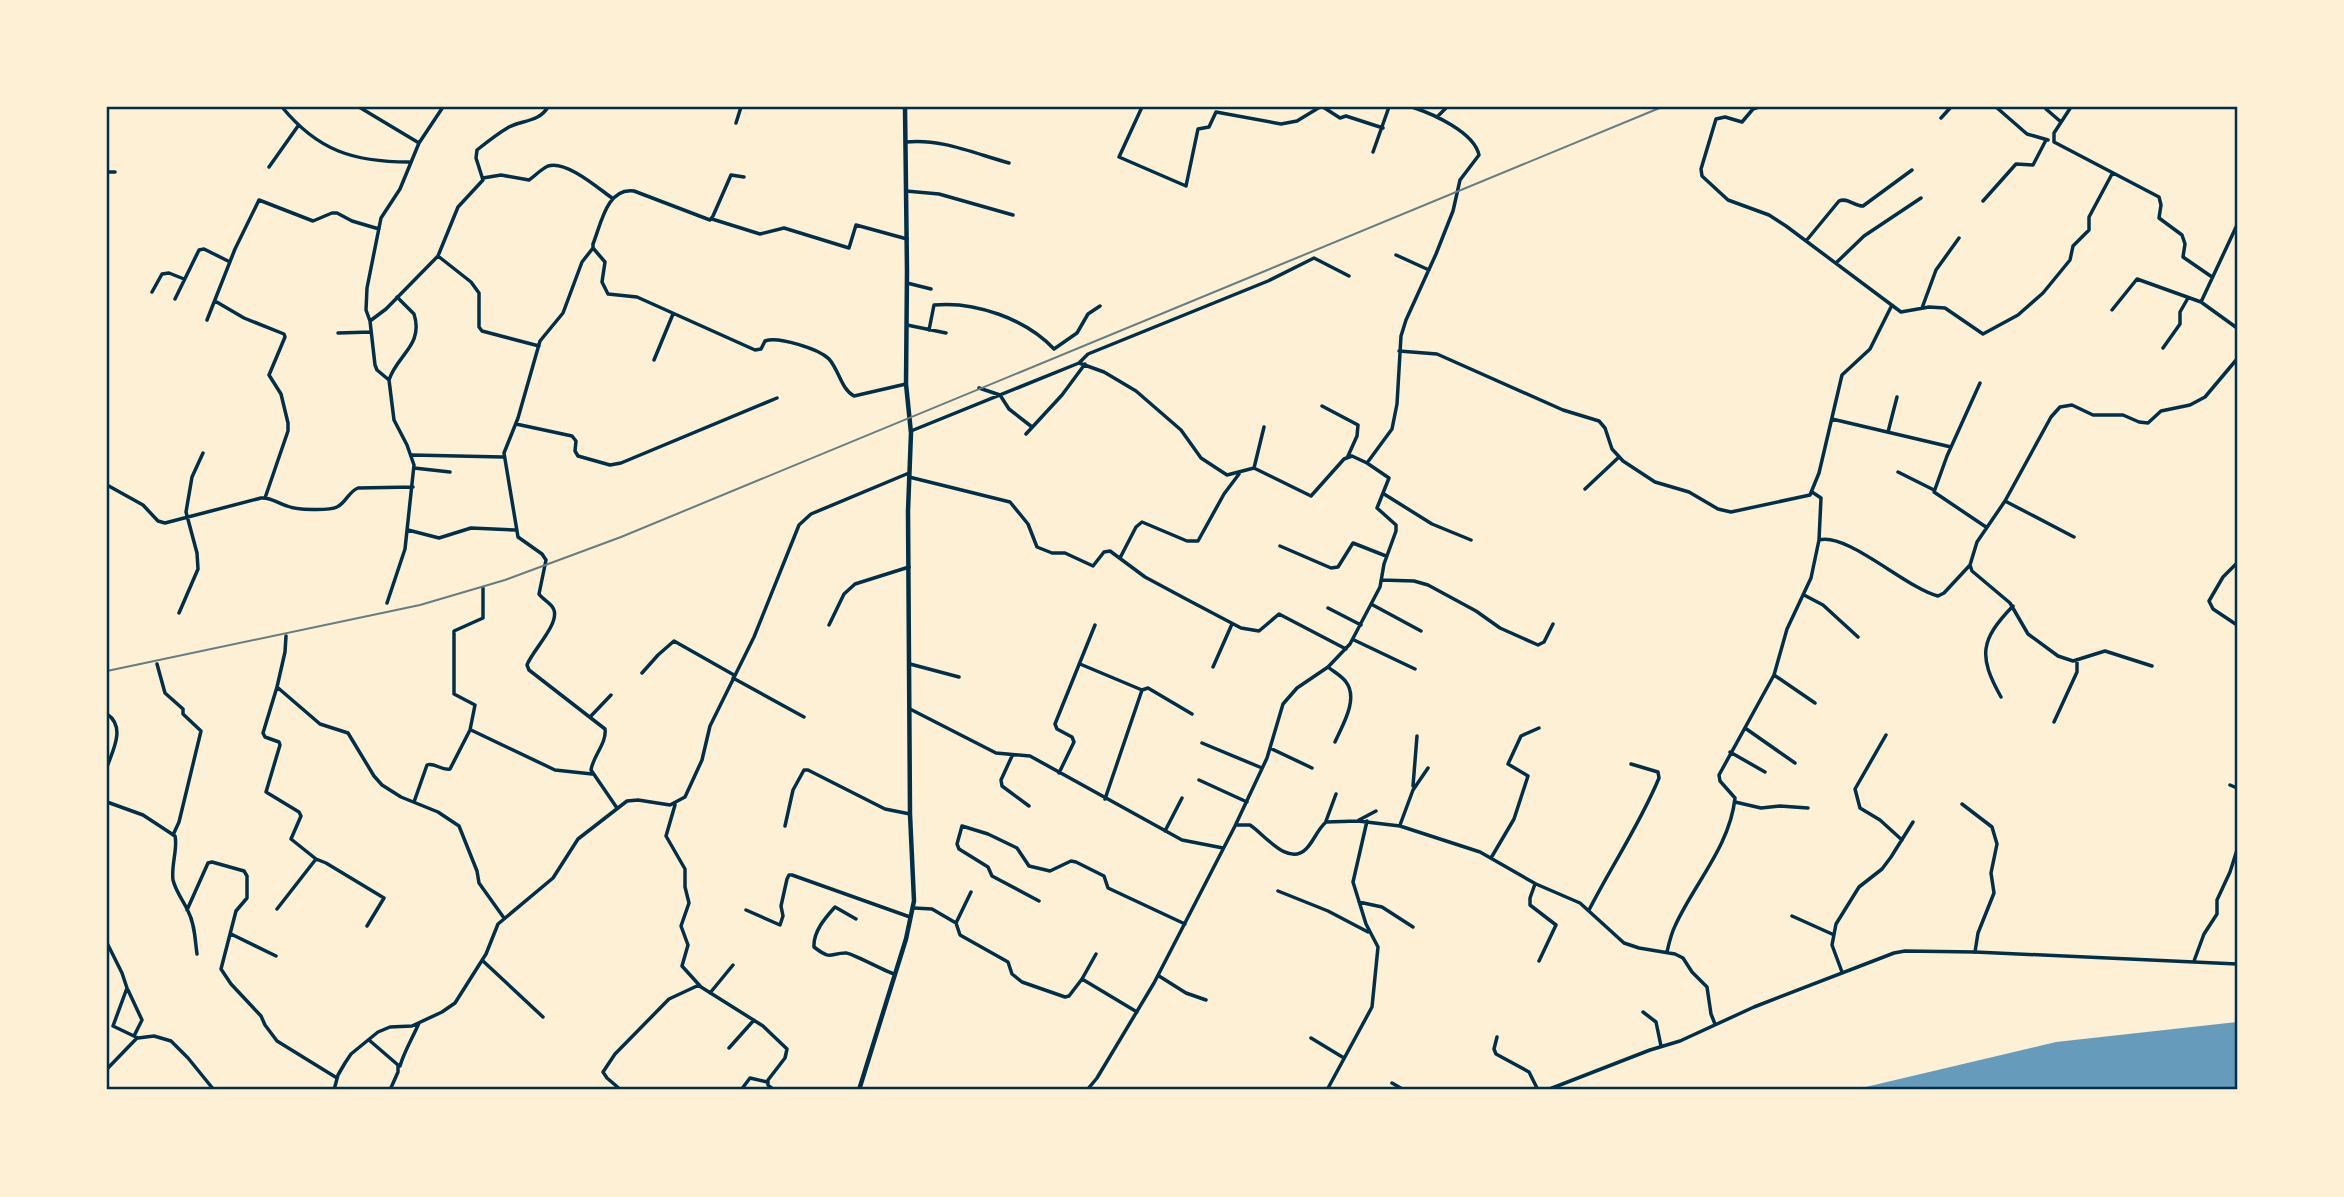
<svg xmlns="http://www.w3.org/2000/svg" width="2344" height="1197" viewBox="0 0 2344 1197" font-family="'Noto Sans',sans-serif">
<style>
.water{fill:#669bbc}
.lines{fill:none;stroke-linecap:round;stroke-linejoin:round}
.minor{stroke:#003049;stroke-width:3.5}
.tertiary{stroke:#003049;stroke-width:3.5}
.secondary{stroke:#003049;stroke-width:4.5}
.rail{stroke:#657d81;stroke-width:2}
.neatline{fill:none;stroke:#003049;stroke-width:2.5}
</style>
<rect width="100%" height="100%" fill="#fdf0d5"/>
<path class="water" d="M 2237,1022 L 2237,1090 L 1853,1090 L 2056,1042 Z"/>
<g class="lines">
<path class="minor" d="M 282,107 C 318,151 354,162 409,162
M 359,107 L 419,143
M 1142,107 L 1119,157 L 1186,186 L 1198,129 L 1209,127 L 1216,112 L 1281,124 L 1297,121 L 1320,107
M 1323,107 L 1340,118 L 1346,116 L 1383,128
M 1759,107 L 1753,109 L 1742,122 L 1725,117 L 1716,119 L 1701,169 L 1702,176 L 1728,200 L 1769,215 L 1786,226 L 1901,312 L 1929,307 L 1945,308 L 1983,334 L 2018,315 L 2043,293 L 2070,260 L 2073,246 L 2089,230 L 2089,217 L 2112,174
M 1996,107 L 2027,134 L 2048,140
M 2071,107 L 2054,133 L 2054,142 L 2159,197 L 2161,205 L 2159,218 L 2182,235 L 2185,244 L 2183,257 L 2212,277
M 2046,109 L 2061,122
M 1438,116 L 1447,107
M 1941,118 L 1951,107
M 736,123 L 741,107
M 906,142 C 940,138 976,154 1009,163
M 1373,152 L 1389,107
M 269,167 L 298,126
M 107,172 L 115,172
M 744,177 L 731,175 L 713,216 L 710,220 L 634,191 C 607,187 601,224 593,244 L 593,248 L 605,262 L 602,282 L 608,294 L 637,297 L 755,350 L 761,349 L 765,341 C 778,336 819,349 829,359 C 839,370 841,389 854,396 L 906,384
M 483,178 L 501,175 L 529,180 C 535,176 541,169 548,166 C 566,160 598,188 612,198
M 906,191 L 939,194 L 1013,215
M 1983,201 L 2016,164 L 2033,165 L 2046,140
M 712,219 L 760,234 L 784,228 L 849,248 L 856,225 L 907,239
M 2237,225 L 2201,302 L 2237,328
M 1806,241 L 1839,201 C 1847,197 1854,206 1863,206 L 1912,170
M 593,248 L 582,262 L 563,313 L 540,341 L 518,418 L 504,453 L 518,537 L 542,554 L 546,560 L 539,594 C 543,600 552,603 554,610 C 559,625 532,651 527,665 L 529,670 L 605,729 C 607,743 593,756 591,770 L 617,808
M 1396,255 L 1429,270
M 438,256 L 471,282 L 479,293 L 479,327 L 482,331 L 539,346
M 1836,263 L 1864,236 L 1921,198
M 907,283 L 931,289
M 152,292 L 162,274 L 169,273 L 184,279
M 175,299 L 199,250 L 204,249 L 230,262
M 215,301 L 244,318 L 284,334 L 285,337 L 269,375 L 281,394 L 288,423 L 288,431 L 265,498
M 1922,308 L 1936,270 L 1959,238
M 2112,310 L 2137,279 L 2201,302
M 207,320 L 235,249 L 259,200 L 313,221 L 332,213 L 337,213 L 352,221 L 379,229
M 370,321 L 366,310 L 367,288 L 381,218 L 400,189 L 419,143 L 443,107
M 907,325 L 946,333
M 929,330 L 934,305 C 975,301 1026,319 1054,349 L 1077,333 L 1088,314 L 1100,306
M 338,333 L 371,332
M 2163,348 L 2180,324 L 2180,312 L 2188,298
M 1399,351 L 1437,354 L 1563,410 L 1599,421 L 1605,428 L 1612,449 L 1623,461 L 1655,482 L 1689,492 L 1718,509 L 1731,512 L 1810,495 L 1819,473 L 1842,375 L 1870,349 L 1892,305
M 654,360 L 673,314
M 1079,363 L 1088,354 L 1268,281 L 1314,258 L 1349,276
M 389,380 C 397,355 424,345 414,314 L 397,297
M 1980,383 L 1947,456 L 1934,492 L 1986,527
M 979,388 L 1000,395 L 1009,409 L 1032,427
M 1322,406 L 1358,425 L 1357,436 L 1348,456
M 1832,419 L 1951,447
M 516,424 L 572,436 L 576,441 L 575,451 L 578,456 L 610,465 L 621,463 L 777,398
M 911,431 L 1079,363 L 1104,372 L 1136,391 L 1181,430 L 1201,458 L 1227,475 L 1254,468 L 1311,496 L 1344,459 L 1352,456 L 1367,463 L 1389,478 L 1377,508 L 1396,525 L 1396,531 L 1384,564 L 1380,587 L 1350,644 L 1328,667 L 1297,688 L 1283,704 L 1267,758 L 1235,826 L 1154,983 L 1097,1078 L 1087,1090
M 1888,432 L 1897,397
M 1026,434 L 1062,395 L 1085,364
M 412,455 L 503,457
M 1367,463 L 1392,429 L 1397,404 L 1401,336 L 1406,320 L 1436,254 L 1453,211 L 1460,180 L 1479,155 C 1474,132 1433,114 1412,107
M 414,468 L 450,472
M 1254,468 L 1264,427
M 1898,472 L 1934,490
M 909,477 L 1010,502 L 1028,524 L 1037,547 L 1052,553 L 1065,553 L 1093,566 L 1104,552 L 1110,551 L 1145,577 L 1186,599 L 1241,628 L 1259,631 L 1279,614 L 1346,649
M 107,485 L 143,505 L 158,521 L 165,523 L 261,498 C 271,497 277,503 287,506 C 296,510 329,511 337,507 C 346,503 348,492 358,488 L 413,487
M 1585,489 L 1619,457
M 1812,492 L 1821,498 L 1819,540
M 1384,494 L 1432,524 L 1471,540
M 2005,501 L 2074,537
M 408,530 L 439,538 L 471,528 L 516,530
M 1280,546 L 1331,568 L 1338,567 L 1353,543 L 1386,556
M 1120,558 L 1136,527 L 1142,522 L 1187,541 L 1198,541 L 1224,494 L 1239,474
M 2237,563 L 2223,577 L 2209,601 L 2213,609 L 2237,625
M 1381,580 L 1414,581 L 1428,585 L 1476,611 L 1500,628 L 1538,645 L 1544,642 L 1553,624
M 1804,595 L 1823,605 L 1858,637
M 387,603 L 405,549 L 414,465 L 407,445 L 394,420 L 389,380 L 377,370 L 375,365 L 370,321 L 386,309 L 438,256 L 458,207 L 483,180 L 476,158 L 477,150 C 487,142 497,134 509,127 C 523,120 539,122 548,107
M 1371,604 L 1421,631
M 1328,608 L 1361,625
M 179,613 L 198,569 L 197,553 L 186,512 L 192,477 L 203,453
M 829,625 L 844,594 L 855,584 L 909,567
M 1354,640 L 1415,669
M 157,664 L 165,693 L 183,709 L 183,714 L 201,731 L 179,822 L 173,835
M 910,664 L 959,677
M 1080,664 L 1142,690
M 2152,666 L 2105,651 L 2073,661 L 2058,656 L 2028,634 L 2010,603 L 1972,571 L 1970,565 L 1977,542 L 2005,501 L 2051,417 L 2060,407 L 2072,405 L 2093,415 L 2123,415 L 2139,422 L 2148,423 L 2161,411 L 2190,405 L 2205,397 L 2237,359
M 1213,667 L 1232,624
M 1328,667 C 1334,672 1342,676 1346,682 C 1359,699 1342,726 1335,742
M 642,673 L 658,655 L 674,641 L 734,675
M 1774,675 L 1815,703
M 733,678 L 804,717
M 277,687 L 285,652 L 286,636
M 2001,697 C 1978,656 1980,640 2013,606
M 910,709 L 996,753 L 1030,756 L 1182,840 L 1223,848
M 107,714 C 126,727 113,750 107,767
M 590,717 L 611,695
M 2054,722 L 2077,672 L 2077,660
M 1745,728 L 1795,763
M 471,730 L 555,770 L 592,774
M 1886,735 L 1855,789 L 1860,808 L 1880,820 L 1902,840
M 1202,743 L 1262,768
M 1270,748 L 1312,768
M 1730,752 L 1765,772
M 1012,756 L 1001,780 L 1002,786 L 1029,806
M 1059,773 L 1074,742 L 1072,737 L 1057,729 L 1055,724 L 1095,625
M 1199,780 L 1247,802
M 2230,785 L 2237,788
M 1413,786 L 1417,736
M 1105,799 L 1142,690 L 1148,688 L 1192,714
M 107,802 L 143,815 L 175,836 C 178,848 171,865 173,880 C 176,892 183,900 188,911 C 195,924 195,940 197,954
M 414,802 L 427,765 C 434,762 442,771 450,769 L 470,730 L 475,705 L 454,694 L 454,631 L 483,618 L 483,588
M 1735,802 L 1761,808 L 1780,806 L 1808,808
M 1962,804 L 1992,827 L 1997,844 L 1991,873 L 1994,893 L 1978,933 L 1975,952
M 675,805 L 666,836 L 685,869 L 685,887 L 689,903 L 681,926 L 688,945 L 682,966 L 701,987 L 763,1026 L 787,1049 L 785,1058 L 768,1080 L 768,1085 L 774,1090
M 1359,820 L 1376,811
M 1326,821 L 1336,794
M 1237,825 L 1250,825 C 1264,834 1288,867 1306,849 C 1314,841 1317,830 1326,822 L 1358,821 L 1400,826 L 1480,852 L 1536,884 L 1580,903 L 1624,943 L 1639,948 L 1675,954 L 1683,958 L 1692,972 L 1707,987 L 1711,1014 L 1715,1024
M 1400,825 L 1413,790 L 1428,768
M 785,826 L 793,790 L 804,770 L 808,770 L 885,809 L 910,814
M 1165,831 L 1182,798
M 1491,858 L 1514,819 L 1528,776 L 1508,764 L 1521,736 L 1539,728
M 316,859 L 326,863 L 384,898 L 367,926
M 1535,884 L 1530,898 L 1530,905 L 1556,925 L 1539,961
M 1278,891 L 1328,911 L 1368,932
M 1039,901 L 992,876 L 988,867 L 959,849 L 957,844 L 962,826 L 988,834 L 1017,848 L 1029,866 L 1050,871 L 1071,861 L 1076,862 L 1104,876 L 1108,888 L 1185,924
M 1359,902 L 1382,907 L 1413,927
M 914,908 L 932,909 L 956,923 L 960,935 L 1008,962 L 1012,974 L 1022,982 L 1065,997 L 1069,996 L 1082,979 L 1096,954
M 277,909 L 316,859 L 291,839 L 301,816 L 299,812 L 266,792 L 280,745 L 279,742 L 265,737 L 263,733 L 277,687 L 320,724 L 348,733 L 374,776 L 382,785 L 401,797 L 438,812 L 459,826 L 477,871 L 479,883 L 504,918
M 187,910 L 208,863 L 212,862 L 244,871 L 247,876 L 247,898 L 236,911 L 221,969 L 231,984 L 261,1016 L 265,1025 L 277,1041 L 337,1078
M 746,910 L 780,925 L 783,916 L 781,906 L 787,879 L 789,875 L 792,875 L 910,917
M 1589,910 C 1612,865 1640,824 1659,778 L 1658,772 L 1631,764
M 1792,916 L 1832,934
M 856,919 L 835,907 C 825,918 813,932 814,947 C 832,961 829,953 846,953 C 850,952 884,971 894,974
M 956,923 L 971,892
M 231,934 L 276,956
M 107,943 L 122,973 L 127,988 L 113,1026 L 138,1038 L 154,1036 L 171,1041 L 188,1058 L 214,1090
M 1667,952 C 1669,943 1671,934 1675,926 C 1694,884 1730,846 1735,798 L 1720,781 L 1719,775 L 1774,675 L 1787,629 L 1811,578 L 1819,540 C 1847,532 1906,588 1938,596 L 1944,593 L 1970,565
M 483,961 L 543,1017
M 2194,961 L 2204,934 L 2217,914 L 2217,900 L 2230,872 L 2237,850
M 1842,972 L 1832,945 L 1836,924 L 1859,887 L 1882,869 L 1891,857 L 1913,822
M 1159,976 L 1186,993 L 1206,1000
M 1082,979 L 1137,1012
M 128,990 L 142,1020 L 134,1036
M 710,993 L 733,965
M 1643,1012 L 1656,1022 L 1661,1046
M 1497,1037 L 1494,1049 L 1496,1054 L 1529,1072 L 1538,1090
M 1311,1038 L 1344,1058
M 369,1040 L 398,1065 L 398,1072 L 390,1090
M 729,1048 L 754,1020
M 400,1066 C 404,1052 413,1037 419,1023
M 107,1069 L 137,1038
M 1392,1083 L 1404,1090
M 334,1090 L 338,1075 L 345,1063 L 351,1054 L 378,1032 L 390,1027 L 412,1026 L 442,1012 L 455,1003 L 486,954 L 498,924 L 553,878 L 578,839 L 627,801 L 638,800 L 670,805 L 685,797 L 702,760 L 710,726 L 754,637 L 799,525 L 811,514 L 909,473
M 621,1090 L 607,1078 L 603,1072 L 615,1054 L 669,999 L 699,985
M 741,1090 L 750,1078 L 767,1082
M 1327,1090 L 1372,1007 L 1378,947 L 1366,924 L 1353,882 L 1367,821"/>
<path class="tertiary" d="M 1547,1090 L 1650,1050 L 1680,1041 L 1754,1007 L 1894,953 L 1905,951 L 1975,952 L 2237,964"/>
<path class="secondary" d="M 859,1090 L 906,939 L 914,901 L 910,814 L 908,511 L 911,433 L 906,384 L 907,271 L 905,107"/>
<path class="rail" d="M 107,671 L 420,605 L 505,580 L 621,537 L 1662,107"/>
</g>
<rect width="2344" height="1197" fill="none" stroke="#fdf0d5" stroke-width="217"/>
<rect x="108" y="108" width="2128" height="980" class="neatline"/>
</svg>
